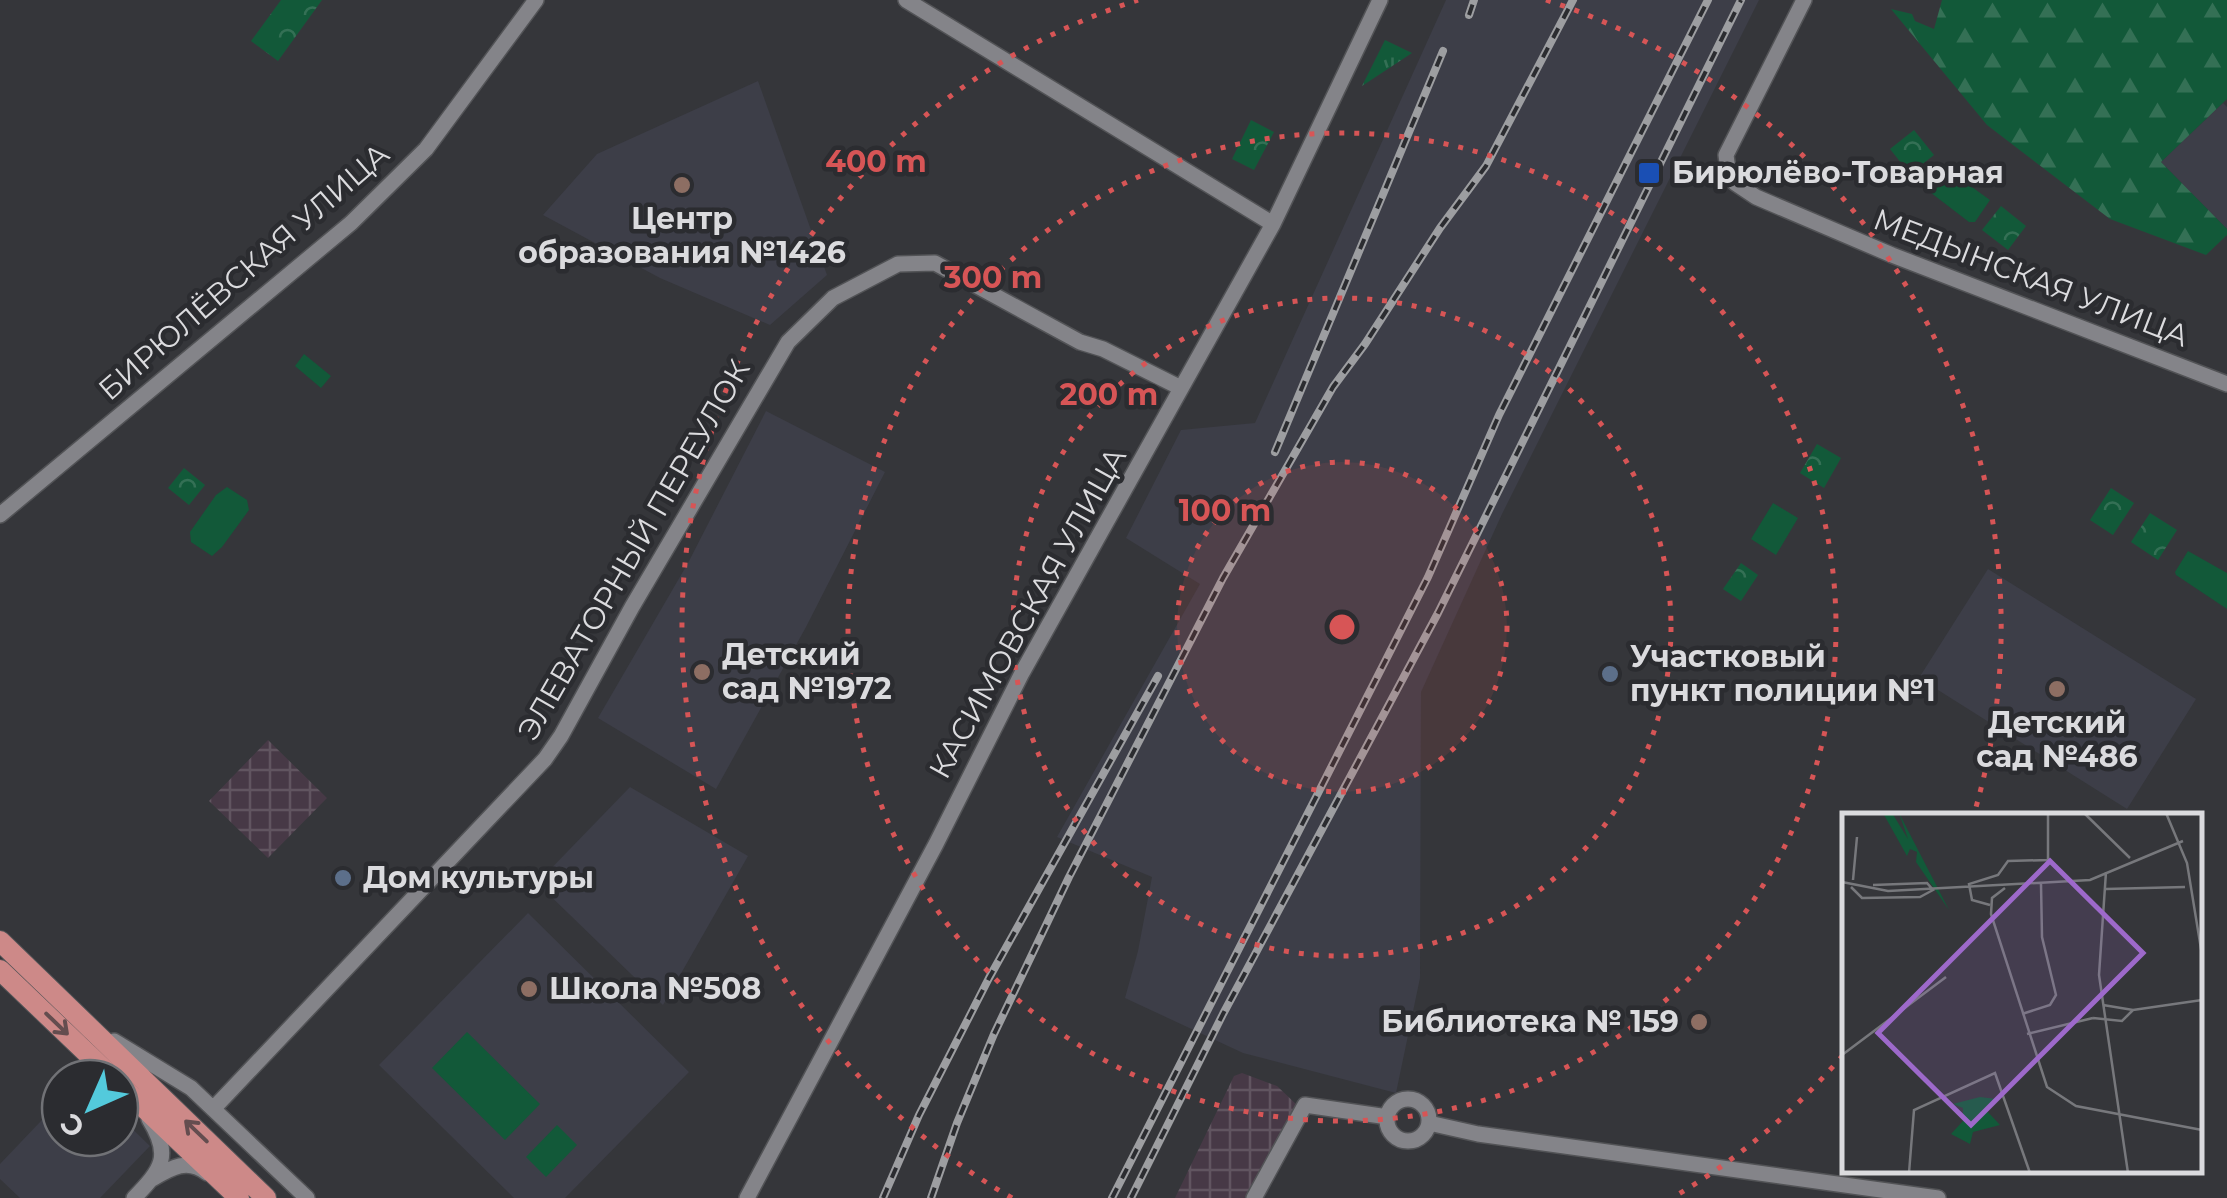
<svg xmlns="http://www.w3.org/2000/svg" width="2227" height="1198" viewBox="0 0 2227 1198" font-family="Montserrat,sans-serif">
<style>
.built{fill:#3d3e48}
.industrial{fill:url(#industrial-grid)}
.grass{fill:url(#grass-tufts)}
.forest{fill:url(#forest-firs)}
.park{fill:url(#park-crowns)}
.pitch{fill:#125939}
.lines{fill:none;stroke-linecap:round;stroke-linejoin:round}
.minor-casing{stroke:#525356;stroke-width:18}
.major-casing{stroke:#525356;stroke-width:22}
.minor{stroke:#848489;stroke-width:15}
.major{stroke:#cd8988;stroke-width:20}
.rail-casing{stroke:#9d9ea1;stroke-width:8}
.rail{stroke:#2b2c30;stroke-width:4;stroke-dasharray:11;stroke-linecap:butt}
.oneway{stroke:#644d4f}
.ring{fill:none;stroke:#d75556;stroke-width:5;stroke-dasharray:5 10}
.transit-dot{fill:#1a4fb4;stroke:#2b2c30;stroke-width:4}
.education-dot{fill:#8d6e63;stroke:#2b2c30;stroke-width:4}
.service-dot{fill:#5c6f8a;stroke:#2b2c30;stroke-width:4}
.labels{text-anchor:middle;stroke-width:9;stroke-linejoin:round;paint-order:stroke}
.poi-label{font-size:30px;font-weight:bold;fill:#dbdbde;stroke:#2b2c30;text-anchor:start}
.street-label{font-size:30px;fill:#dbdbde;stroke:#2b2c30}
.inset-road{fill:none;stroke:#77787c;stroke-width:2.5}
.view{fill:#9d69ca;fill-opacity:0.15;stroke:#9d69ca;stroke-width:5}
.inset-edge{fill:none;stroke:#dbdbde;stroke-width:5}
.centre{fill:#d75556;stroke:#2b2c30;stroke-width:5}
.ring-label{font-size:30px;text-anchor:middle;font-weight:bold;fill:#d75556;stroke:#2b2c30;stroke-width:9;stroke-linejoin:round;paint-order:stroke}
</style>
<defs>
<pattern id="industrial-grid" width="8" height="8" patternUnits="userSpaceOnUse" patternTransform="scale(2.5)"><rect width="8" height="8" fill="#473946"/><path d="M0 4h8M4 0v8" fill="none" stroke="#615560"/></pattern>
<pattern id="grass-tufts" width="24" height="20" patternUnits="userSpaceOnUse" patternTransform="scale(2.5)"><rect width="24" height="20" fill="#125939"/><path d="M3 7l-1-3M5 7V3M7 7l1-3M15 17l-1-3M17 17v-4M19 17l1-3" fill="none" stroke="#347055"/></pattern>
<pattern id="forest-firs" width="22" height="20" patternUnits="userSpaceOnUse" patternTransform="scale(2.5)"><rect width="22" height="20" fill="#125939"/><path d="M5 1l3.5 6h-7zM16 11l3.5 6h-7z" fill="#347055"/></pattern>
<pattern id="park-crowns" width="20" height="18" patternUnits="userSpaceOnUse" patternTransform="scale(2.5)"><rect width="20" height="18" fill="#125939"/><path d="M2 6a3 3 0 1 1 6 0M12 15a3 3 0 1 1 6 0" fill="none" stroke="#347055"/></pattern>
</defs>
<rect width="100%" height="100%" fill="#35363a"/>
<path class="built" d="M 1446,0 L 1759,0 L 1502,514 L 1421,692 L 1420,978 L 1396,1093 L 1243,1053 L 1125,998 L 1138,951 L 1152,877 L 1057,837 L 1200,584 L 1126,538 L 1181,430 L 1255,423 Z
M 758,81 L 827,275 L 770,325 L 660,278 L 543,215 L 597,154 Z
M 2223,103 L 2227,107 L 2227,229 L 2161,162 Z
M 766,411 L 885,472 L 806,627 L 716,789 L 598,718 L 688,563 Z
M 1988,569 L 2196,699 L 2127,809 L 1919,678 Z
M 630,787 L 748,856 L 663,1005 L 537,883 Z
M 528,913 L 689,1072 L 565,1198 L 514,1198 L 379,1065 Z
M 60,1101 L 60,1138 L 120,1138 L 120,1117 L 150,1146 L 100,1198 L 20,1198 L 0,1179 L 0,1164 Z"/>
<path class="industrial" d="M 268,740 L 327,798 L 268,858 L 209,801 Z
M 1242,1073 L 1277,1086 L 1298,1106 L 1249,1198 L 1175,1198 L 1234,1076 Z"/>
<path class="grass" d="M 1385,40 L 1412,53 L 1362,86 Z"/>
<path class="forest" d="M 1942,0 L 2227,0 L 2227,99 L 2161,162 L 2227,229 L 2227,235 L 2206,255 L 2110,219 L 1987,125 L 1891,9 L 1912,14 L 1915,21 L 1934,29 Z"/>
<path class="park" d="M 281,0 L 322,0 L 278,61 L 251,41 Z
M 1251,120 L 1274,132 L 1254,170 L 1232,159 Z
M 1914,130 L 1934,155 L 1910,174 L 1890,149 Z
M 2001,206 L 2026,226 L 2008,250 L 1982,230 Z
M 1817,444 L 1841,458 L 1824,488 L 1800,473 Z
M 184,468 L 205,485 L 189,505 L 168,488 Z
M 2111,488 L 2134,503 L 2113,535 L 2090,520 Z
M 2150,513 L 2177,530 L 2158,560 L 2131,542 Z
M 1741,563 L 1758,575 L 1741,601 L 1723,589 Z"/>
<path class="pitch" d="M 1937,162 L 1990,200 L 1975,222 L 1969,222 L 1922,186 L 1922,182 Z
M 304,354 L 331,376 L 321,388 L 295,366 Z
M 227,487 L 247,500 L 249,510 L 222,547 L 212,556 L 191,542 L 190,532 L 216,495 Z
M 1773,503 L 1798,518 L 1776,555 L 1751,539 Z
M 2188,551 L 2227,573 L 2227,609 L 2176,575 L 2175,572 Z
M 467,1032 L 540,1104 L 505,1140 L 432,1068 Z
M 557,1125 L 577,1145 L 546,1177 L 526,1157 Z"/>
<g class="lines">
<defs>
<path id="minor" d="M 906,0 L 1273,224
M 1804,0 L 1726,155 L 1728,170 L 1735,183 L 1756,197 L 1892,255 L 2227,384
M 0,515 L 351,223 L 426,149 L 536,0
M 114,1041 L 191,1088 L 307,1198
M1387 1120a21 21 0 1 1 42 0a21 21 0 1 1-42 0Z
M 213,1109 L 545,759 L 561,736 L 632,607 L 788,342 L 833,298 L 898,264 L 935,263 L 1080,342 L 1103,349 L 1181,388
M 1429,1123 L 1478,1134 L 1938,1198
M 152,1179 C 172,1167 188,1158 207,1173
M 134,1198 C 162,1169 172,1156 149,1119
M 747,1198 L 936,844 L 1022,673 L 1273,224 L 1380,0
M 1254,1198 L 1305,1105 L 1388,1117"/>
<path id="major" d="M 0,941 L 266,1198
M 0,970 L 113,1078
M 120,1085 L 239,1198"/>
</defs>
<use href="#minor" class="minor-casing"/>
<use href="#major" class="major-casing"/>
<use href="#minor" class="minor"/>
<use href="#major" class="major"/>
<defs>
<path id="rail" d="M 1469,15 L 1474,0
M 1275,452 L 1443,51
M 883,1198 L 919,1115 L 989,978 L 1158,676
M 931,1198 L 957,1123 L 994,1034 L 1069,877 L 1223,578 L 1333,387 L 1365,344 L 1440,228 L 1486,166 L 1573,0
M 1112,1198 L 1428,577 L 1499,415 L 1708,0
M 1131,1198 L 1223,1014 L 1438,613 L 1741,0"/>
</defs>
<use href="#rail" class="rail-casing"/>
<use href="#rail" class="rail"/>
</g>
<defs><path id="oneway-shaft" d="M-6 0H5M1.5-3L5.5 0L1.5 3" fill="none" stroke-width="1.6" stroke-linecap="round" stroke-linejoin="round" transform="scale(2.5)"/></defs>
<g class="oneway">
<use href="#oneway-shaft" transform="translate(57 1024) rotate(44)"/>
<use href="#oneway-shaft" transform="translate(196 1131) rotate(-136)"/>
</g>
<circle cx="1342" cy="627" r="165" fill="#d75556" fill-opacity=".12"/>
<g class="ring">
<circle cx="1342" cy="627" r="165"/>
<circle cx="1342" cy="627" r="329"/>
<circle cx="1342" cy="627" r="494"/>
<path d="M1843 1055A659 659 0 0 1 1672 1198M1012 1198A659 659 0 0 1 1138 0M1546 0A659 659 0 0 1 1974 814"/>
</g>
<rect class="transit-dot" x="1637" y="161" width="24" height="24" rx="5"/>
<g class="education-dot">
<circle cx="682" cy="185" r="10"/>
<circle cx="702" cy="672" r="10"/>
<circle cx="2057" cy="689" r="10"/>
<circle cx="529" cy="989" r="10"/>
<circle cx="1699" cy="1022" r="10"/>
</g>
<g class="service-dot">
<circle cx="1610" cy="674" r="10"/>
<circle cx="343" cy="878" r="10"/>
</g>
<g class="labels">
<g class="poi-label">
<text x="1672" y="183">Бирюлёво-Товарная</text>
<text x="682" y="229" text-anchor="middle">Центр<tspan x="682" dy="34">образования №1426</tspan></text>
<text x="722" y="665">Детский<tspan x="722" dy="34">сад №1972</tspan></text>
<text x="1630" y="667">Участковый<tspan x="1630" dy="34">пункт полиции №1</tspan></text>
<text x="2057" y="733" text-anchor="middle">Детский<tspan x="2057" dy="34">сад №486</tspan></text>
<text x="363" y="888">Дом культуры</text>
<text x="549" y="999">Школа №508</text>
<text x="1679" y="1032" text-anchor="end">Библиотека № 159</text>
</g>
<g class="street-label">
<text transform="translate(244 272) rotate(-41)" y="10">БИРЮЛЁВСКАЯ УЛИЦА</text>
<text transform="translate(2031 278) rotate(21)" y="10">МЕДЫНСКАЯ УЛИЦА</text>
<text transform="translate(634 550) rotate(-60)" y="10">ЭЛЕВАТОРНЫЙ ПЕРЕУЛОК</text>
<text transform="translate(1028 613) rotate(-61)" y="10">КАСИМОВСКАЯ УЛИЦА</text>
</g>
</g>
<g transform="translate(1842 813)">
<rect width="360" height="360" fill="#35363a"/>
<path d="M 41,0 L 50,0 L 66,26 L 57,0 L 107,97 L 74,49 L 75,39 L 68,36 L 65,43 Z" fill="#125939"/>
<path d="M 138,284 L 154,286 L 145,298 L 158,312 L 131,319 L 128,331 L 109,321 L 121,308 L 121,295 L 111,291 Z" fill="#125939"/>
<path class="inset-road" d="M 242,0 L 288,45M 324,0 L 345,50 L 360,142M 264,59 L 257,162 L 286,360M 11,67 L 15,24M 0,69 L 46,78 L 248,67 L 341,28M 9,74 L 20,85 L 78,84 L 91,77 L 85,70 L 31,72M 163,75 L 150,85 L 149,101 L 205,274 L 234,293 L 360,317M 264,76 L 343,74M 148,92 L 130,87 L 127,71 L 156,62 L 166,48 L 206,47 L 206,0M 261,192 L 291,197 L 360,187M 180,201 L 208,192 L 214,182 L 200,124 L 199,71M 251,205 L 280,208 L 291,197M 185,221 L 251,205M 0,242 L 104,164M 67,360 L 72,297 L 153,260 L 188,360"/>
<path class="view" d="M 208,48 L 301,140 L 129,312 L 36,220 Z"/>
<rect width="360" height="360" class="inset-edge"/>
</g>
<circle cx="1342" cy="627" r="15" class="centre"/>
<g class="ring-label">
<text x="876" y="172">400 m</text>
<text x="993" y="288">300 m</text>
<text x="1109" y="405">200 m</text>
<text x="1225" y="521">100 m</text>
</g>
<g transform="translate(90 1108) rotate(225)"><circle r="48" fill="#2b2c30" stroke="#717276" stroke-width="2.5"/>
<path d="M0-8L18 38L0 25L-18 38Z" fill="#53cadc"/>
<text y="-15" font-size="28" font-weight="bold" text-anchor="middle" fill="#dbdbde">С</text>
</g>
</svg>
